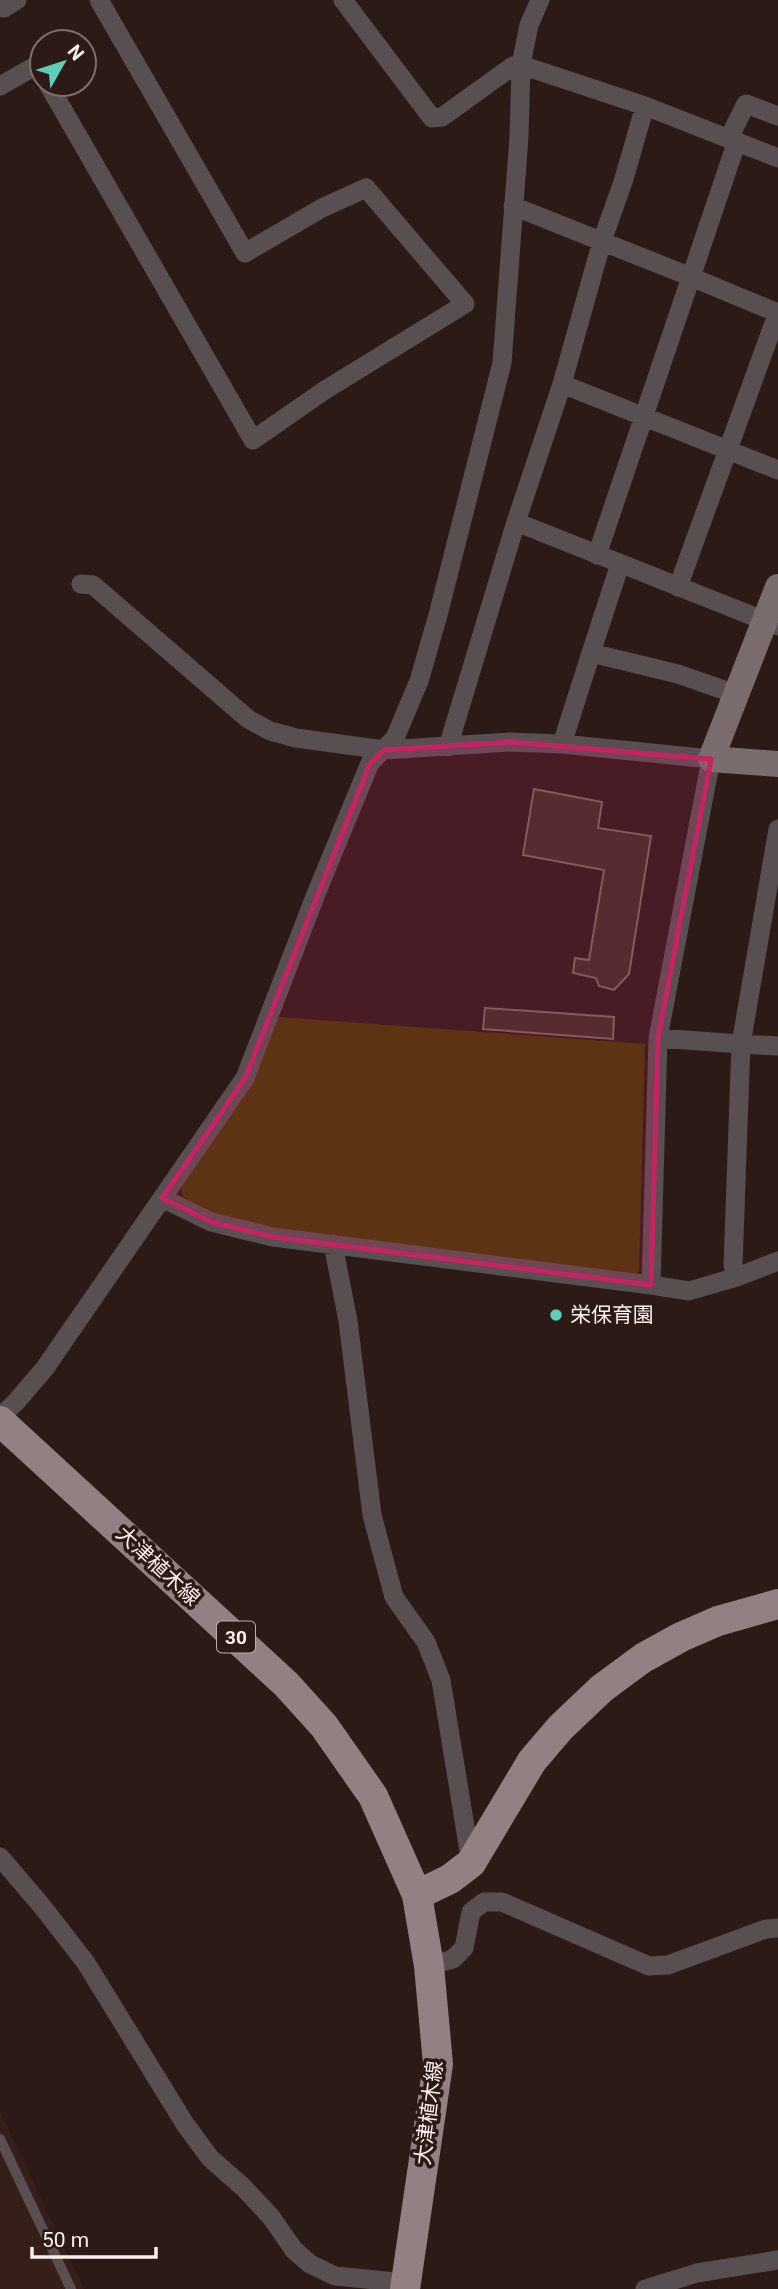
<svg xmlns="http://www.w3.org/2000/svg" width="778" height="2289" viewBox="0 0 778 2289" font-family="Roboto,'Noto Sans JP',sans-serif">
<style>
.built{fill:#371f19}
.green{fill:#453700}
.building{fill:#3c2e22;stroke:#78685a;stroke-width:2}
.lines{fill:none;stroke-linecap:round;stroke-linejoin:round}
.lane{stroke:#594f51;stroke-width:10}
.street{stroke:#594f51;stroke-width:19}
.secondary{stroke:#7a6b6d;stroke-width:26}
.primary{stroke:#938082;stroke-width:30}
.marked{fill:#c52362;fill-opacity:0.2;stroke:#c52362;stroke-width:5;stroke-linejoin:round}
.poi-dot{fill:#5eceb8;stroke:#2b1a15;stroke-width:2.5}
.labels{text-anchor:middle;stroke-width:7;stroke-linejoin:round;paint-order:stroke}
.shield{fill:#2b1a15;stroke:#bdaeab;stroke-width:2}
.shield-label{font-size:19px;font-weight:bold;fill:#fbeeeb}
.poi-label{font-size:21px;fill:#fbeeeb;stroke:#2b1a15;text-anchor:start}
.street-label{font-size:21px;fill:#fbeeeb;stroke:#2b1a15}
</style>
<rect width="100%" height="100%" fill="#2b1a15"/>
<path class="built" d="M 0,2112 L 84,2289 L 0,2289 Z"/>
<path class="green" d="M 279,1017 L 645,1044 L 639,1272 L 631,1275 L 272,1228 L 213,1216 L 183,1197 L 180,1182 L 252,1082 Z"/>
<path class="building" d="M 534,789 L 602,802 L 598,828 L 651,836 L 629,974 L 614,990 L 599,986 L 596,978 L 573,973 L 575,958 L 589,960 L 604,870 L 523,855 Z
M 485,1008 L 614,1017 L 613,1039 L 483,1029 Z"/>
<g class="lines">
<path class="lane" d="M 0,2139 L 71,2289"/>
<path class="street" d="M 343,0 L 432,118 L 442,117 L 513,66 L 521,65 L 645,106 L 778,158
M 0,1 L 4,8 L 17,0
M 48,84 L 253,440 L 325,390 L 465,304 L 366,188 L 322,208 L 245,253 L 99,0
M 0,86 L 37,65 L 42,73
M 729,138 L 746,104 L 778,116
M 513,206 L 691,277 L 737,141
M 562,384 L 778,470
M 516,522 L 778,626
M 597,555 L 691,277 L 778,313
M 81,584 L 93,585 L 248,719 L 270,731 L 296,738 L 384,750 L 510,742 L 562,744 L 711,759 L 658,1038 L 651,1285
M 678,587 L 778,312
M 591,653 L 620,564
M 562,744 L 591,653 L 678,674 L 735,694
M 448,747 L 516,522 L 562,384 L 602,241 L 623,182 L 645,106
M 778,829 L 741,1044 L 778,1046
M 658,1038 L 741,1044 L 733,1265 L 737,1277
M 162,1198 L 211,1222 L 273,1237 L 651,1285 L 689,1291 L 737,1277 L 778,1261
M 333,1244 L 348,1321 L 372,1515 L 394,1597 L 426,1642 L 441,1680 L 471,1863
M 0,1417 L 16,1402 L 45,1368 L 245,1078 L 316,894 L 370,763 L 395,738 L 419,681 L 438,615 L 502,363 L 519,137 L 521,65 L 529,25 L 540,0
M 0,1857 L 41,1905 L 86,1963 L 185,2124 L 210,2158 L 243,2187 L 271,2217 L 294,2250 L 310,2264 L 335,2276 L 406,2283 L 410,2289
M 429,1966 L 453,1959 L 464,1948 L 471,1912 L 484,1902 L 502,1902 L 649,1966 L 668,1965 L 766,1929 L 778,1928
M 645,2289 L 697,2273 L 778,2260"/>
<path class="secondary" d="M 778,587 L 711,759 L 778,764"/>
<path class="primary" d="M 0,1421 L 286,1684 L 324,1726 L 373,1796 L 417,1895 L 429,1966 L 438,2064 L 405,2289
M 417,1895 L 450,1879 L 471,1863 L 532,1761 L 561,1727 L 601,1689 L 643,1658 L 681,1637 L 718,1621 L 778,1604"/>
</g>
<path class="marked" d="M 510,742 L 711,759 L 658,1038 L 651,1285 L 273,1237 L 211,1222 L 162,1198 L 245,1078 L 370,763 L 384,750 Z"/>
<circle class="poi-dot" cx="556" cy="1315" r="7"/>
<g class="labels">
<rect class="shield" x="217" y="1621.5" width="38" height="31" rx="5"/>
<g class="shield-label">
<text x="236" y="1644">30</text>
</g>
<g class="poi-label">
<text x="570" y="1322">栄保育園</text>
</g>
<g class="street-label">
<text transform="translate(158 1566) rotate(43)" y="7">大津植木線</text>
<text transform="translate(429 2113) rotate(-83)" y="7">大津植木線</text>
</g>
</g>
<g transform="translate(63 63) rotate(51)"><circle r="33" fill="#2b1a15" stroke="#7e6f6b" stroke-width="2"/>
<path d="M0-5L12 26L0 18L-12 26Z" fill="#5eceb8"/>
<text y="-10" font-size="19" font-weight="bold" text-anchor="middle" fill="#fbeeeb">N</text>
</g>
<path d="M32 2247v10h124v-10" fill="none" stroke="#fbeeeb" stroke-width="3.5"/>
<text x="42" y="2247" font-size="21" fill="#fbeeeb" stroke="#2b1a15" stroke-width="5" paint-order="stroke">50 m</text>
</svg>
